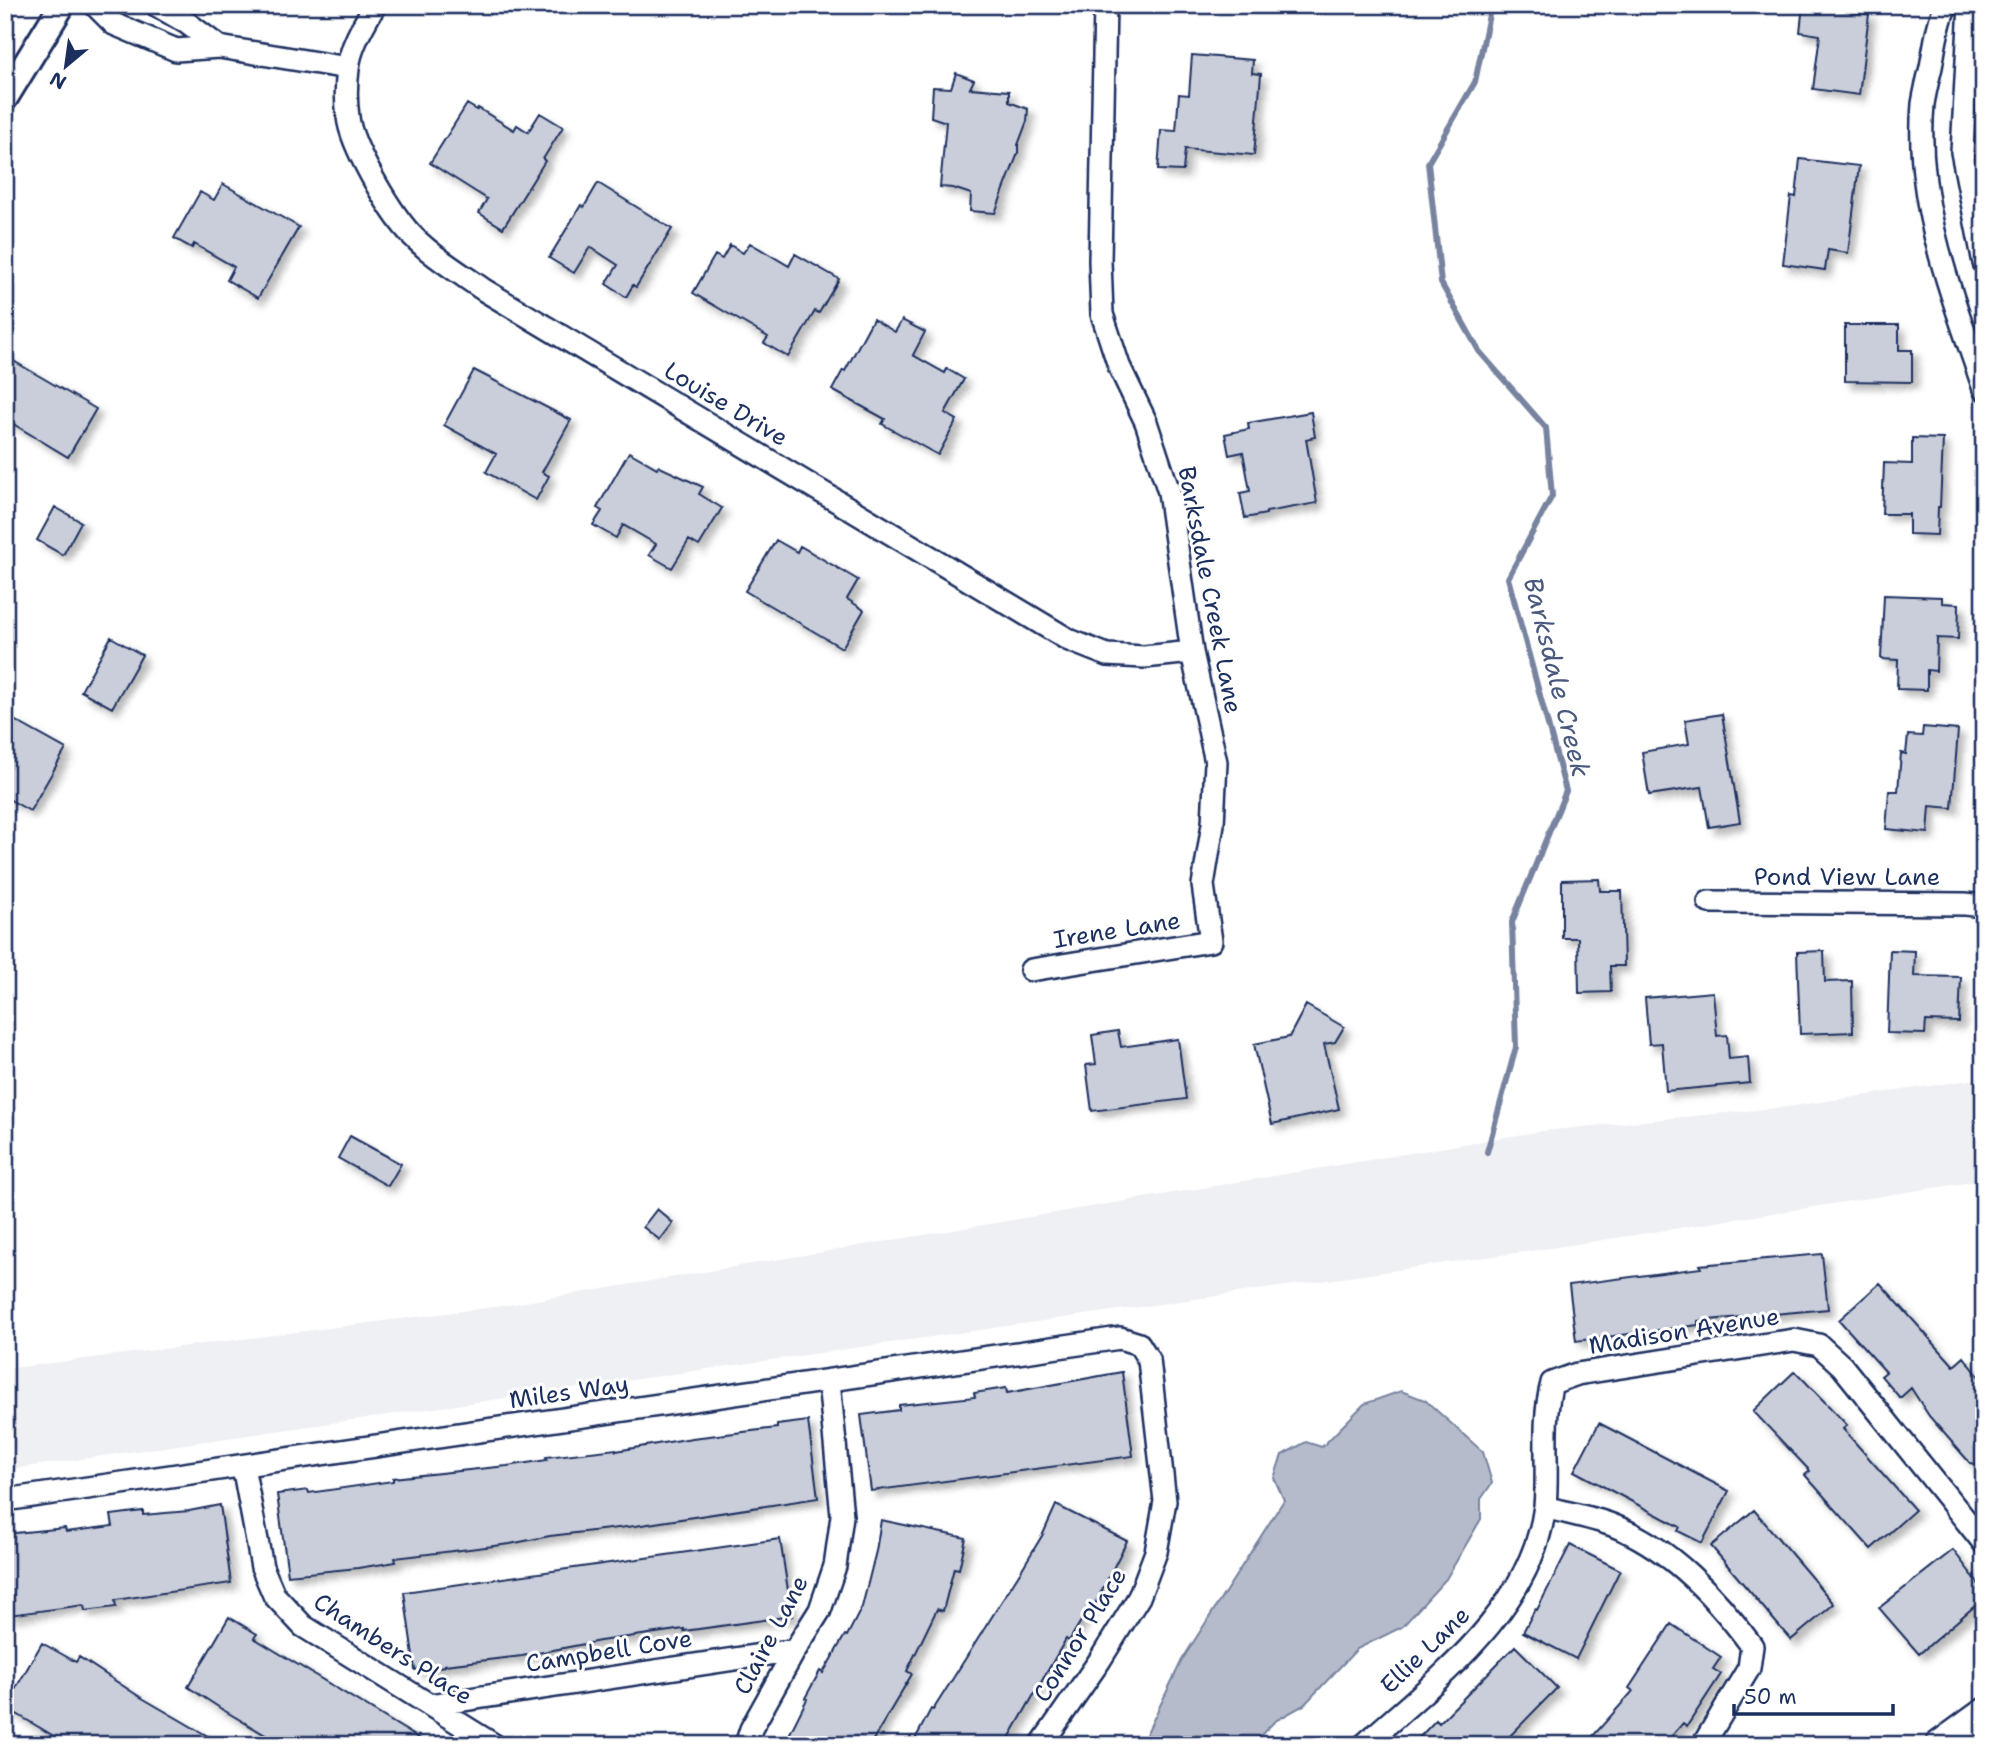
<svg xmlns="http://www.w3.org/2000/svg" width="1989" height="1750" viewBox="0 0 1989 1750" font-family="'Shantell Sans',sans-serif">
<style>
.built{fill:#eff0f4}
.water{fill:#b5bbca;stroke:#77839f;stroke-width:2}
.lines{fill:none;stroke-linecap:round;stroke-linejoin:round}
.stream{stroke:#77839f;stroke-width:6}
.building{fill:#caceda;stroke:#1b2f5e;stroke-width:2;filter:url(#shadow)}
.minor-casing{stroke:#1b2f5e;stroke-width:26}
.tertiary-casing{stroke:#1b2f5e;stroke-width:30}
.secondary-casing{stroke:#1b2f5e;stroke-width:33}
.minor{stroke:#fff;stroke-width:21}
.tertiary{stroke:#fff;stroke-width:24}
.secondary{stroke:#fff;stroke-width:28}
.labels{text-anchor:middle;stroke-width:6;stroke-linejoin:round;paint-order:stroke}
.street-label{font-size:24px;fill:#1b2f5e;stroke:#fff}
.water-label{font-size:26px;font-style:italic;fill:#49597e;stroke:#fff}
</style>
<defs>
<filter id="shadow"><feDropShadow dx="6" dy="6" stdDeviation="3.5" flood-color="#0004"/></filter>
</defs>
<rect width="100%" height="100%" fill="#fff"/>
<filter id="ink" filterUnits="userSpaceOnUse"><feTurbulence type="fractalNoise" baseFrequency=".0143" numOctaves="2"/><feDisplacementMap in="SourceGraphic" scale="14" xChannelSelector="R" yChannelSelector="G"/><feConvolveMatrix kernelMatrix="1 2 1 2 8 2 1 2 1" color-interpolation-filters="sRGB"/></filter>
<g filter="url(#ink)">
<path class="built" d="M 5,5 L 21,5 L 5,31 Z
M 1984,1078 L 1984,1180 L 1571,1245 L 5,1470 L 5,1369 L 502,1306 L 1542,1131 L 1786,1107 Z"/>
<path class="water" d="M 1401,1391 L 1425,1400 L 1483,1452 L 1492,1483 L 1481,1499 L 1481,1519 L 1446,1579 L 1402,1627 L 1357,1649 L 1304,1705 L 1275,1721 L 1251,1745 L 1141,1745 L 1182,1660 L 1284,1500 L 1274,1478 L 1282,1455 L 1306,1442 L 1322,1447 L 1364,1404 Z"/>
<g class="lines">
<path class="stream" d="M 1487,1152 L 1516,1047 L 1512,922 L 1566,791 L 1508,578 L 1552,496 L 1546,428 L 1479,351 L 1441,283 L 1428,163 L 1475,82 L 1491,5"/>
</g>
<path class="building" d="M 1803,5 L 1838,5 L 1837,10 L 1869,14 L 1859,95 L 1813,89 L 1820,35 L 1800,32 Z
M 1192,55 L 1253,60 L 1252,73 L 1261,74 L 1254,155 L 1185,149 L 1183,171 L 1158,170 L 1161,130 L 1176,131 L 1179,94 L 1189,95 Z
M 956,73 L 974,80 L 970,88 L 1009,91 L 1009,102 L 1028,109 L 1027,121 L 1018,145 L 1018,153 L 995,213 L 970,211 L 971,194 L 953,188 L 940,187 L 946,122 L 931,117 L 933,87 L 951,88 Z
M 467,104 L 477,110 L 478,108 L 514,130 L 517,125 L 528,132 L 540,113 L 563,127 L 543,159 L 545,161 L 503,228 L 479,213 L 487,199 L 430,163 Z
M 1800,159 L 1859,166 L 1848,253 L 1828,250 L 1825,270 L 1783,264 L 1791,196 L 1796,197 Z
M 598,183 L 672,229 L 636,287 L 633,285 L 626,297 L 606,284 L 618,265 L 590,247 L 574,273 L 549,258 L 581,205 L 584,207 Z
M 223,184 L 299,227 L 258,298 L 227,280 L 234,267 L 194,244 L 192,248 L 174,238 L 200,192 L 214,200 Z
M 750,243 L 789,266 L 795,254 L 839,279 L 819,313 L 815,311 L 788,357 L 764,343 L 768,337 L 693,293 L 715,255 L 722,259 L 730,245 L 743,253 Z
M 873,319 L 895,332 L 902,320 L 925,332 L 913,355 L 945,373 L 947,369 L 964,379 L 945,413 L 957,420 L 938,455 L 882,424 L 885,419 L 832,390 L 843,370 L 845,371 Z
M 1845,325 L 1899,325 L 1899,350 L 1912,350 L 1912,382 L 1845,381 Z
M 5,356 L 96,409 L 68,457 L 5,419 Z
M 474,370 L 571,420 L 542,472 L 549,476 L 536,500 L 486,472 L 496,454 L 444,425 Z
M 1311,412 L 1315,437 L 1306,439 L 1317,503 L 1266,512 L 1266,514 L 1245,518 L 1240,493 L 1250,491 L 1243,452 L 1229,455 L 1225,434 L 1249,429 L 1248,423 Z
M 1912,438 L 1943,439 L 1940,507 L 1938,507 L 1937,535 L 1909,534 L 1909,514 L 1882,514 L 1884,463 L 1912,464 Z
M 629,452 L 657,468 L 658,466 L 703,487 L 699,494 L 722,508 L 699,546 L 689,540 L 672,568 L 649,555 L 656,544 L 623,525 L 616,538 L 593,525 L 602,511 L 597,508 Z
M 55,507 L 81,522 L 63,555 L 37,540 Z
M 776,540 L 797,552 L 800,546 L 858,580 L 847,599 L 864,610 L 842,648 L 745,591 Z
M 1884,595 L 1942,597 L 1942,603 L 1959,604 L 1958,639 L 1937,638 L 1936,671 L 1927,670 L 1927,690 L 1897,689 L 1898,660 L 1881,659 Z
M 111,637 L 142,655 L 112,708 L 81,691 Z
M 1722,714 L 1740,822 L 1709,827 L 1702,787 L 1649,795 L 1642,752 L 1689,744 L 1685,720 Z
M 14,720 L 66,749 L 30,811 L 5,797 L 5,735 Z
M 1923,727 L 1958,730 L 1952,808 L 1930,806 L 1928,833 L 1886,829 L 1889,791 L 1898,791 L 1901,753 L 1906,754 L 1908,735 L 1922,736 Z
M 1599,879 L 1600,891 L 1622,891 L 1624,966 L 1610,966 L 1611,992 L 1579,993 L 1578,938 L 1562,938 L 1562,880 Z
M 1890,950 L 1915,951 L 1914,976 L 1961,977 L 1959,1022 L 1926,1021 L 1925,1034 L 1887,1033 Z
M 1824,951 L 1825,982 L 1852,981 L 1853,1032 L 1800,1034 L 1797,952 Z
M 1713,992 L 1717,1036 L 1727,1035 L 1729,1059 L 1748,1057 L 1750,1083 L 1666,1091 L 1662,1043 L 1649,1044 L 1645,998 Z
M 1306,1005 L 1344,1027 L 1335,1042 L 1324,1044 L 1339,1109 L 1272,1124 L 1254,1044 L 1289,1037 Z
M 1118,1031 L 1121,1047 L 1178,1039 L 1186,1099 L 1092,1111 L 1086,1065 L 1096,1064 L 1092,1035 Z
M 350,1136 L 401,1164 L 388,1186 L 338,1158 Z
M 657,1209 L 673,1223 L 660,1240 L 643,1227 Z
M 1822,1254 L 1828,1309 L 1698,1321 L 1698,1325 L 1576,1341 L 1569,1285 L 1701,1268 L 1700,1265 Z
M 1880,1283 L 1954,1366 L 1964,1357 L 1984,1383 L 1984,1466 L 1970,1463 L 1929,1416 L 1911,1388 L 1900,1398 L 1881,1376 L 1886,1372 L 1839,1320 Z
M 1795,1371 L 1847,1425 L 1843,1429 L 1915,1510 L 1871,1549 L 1805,1475 L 1810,1471 L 1753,1411 Z
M 1122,1372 L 1133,1456 L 871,1491 L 861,1415 L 899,1410 L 899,1405 L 975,1397 L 974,1393 L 1006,1388 L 1007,1393 Z
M 808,1421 L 818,1498 L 635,1526 L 550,1536 L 510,1544 L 395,1558 L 396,1562 L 358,1568 L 288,1575 L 277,1494 L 308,1490 L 309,1493 L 393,1481 L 393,1478 L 507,1466 L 547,1460 L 546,1457 L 616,1449 L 616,1451 L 692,1438 L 777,1428 L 777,1425 Z
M 1599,1423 L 1729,1491 L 1702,1543 L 1678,1531 L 1680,1527 L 1574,1471 Z
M 220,1505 L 231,1583 L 115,1600 L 116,1607 L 85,1611 L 84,1605 L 9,1615 L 5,1591 L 5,1534 L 65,1528 L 66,1532 L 113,1526 L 111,1515 L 143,1511 L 143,1515 L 189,1511 Z
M 1056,1505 L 1127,1541 L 1093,1608 L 1090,1606 L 1069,1641 L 1066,1639 L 1005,1745 L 912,1745 L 931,1709 L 933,1710 L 1022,1569 L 1043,1534 Z
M 1754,1510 L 1834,1604 L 1791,1640 L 1711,1546 Z
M 881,1520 L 966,1538 L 959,1569 L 954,1568 L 943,1611 L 937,1609 L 907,1671 L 912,1674 L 870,1745 L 798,1745 L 787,1739 L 807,1699 L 805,1698 L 820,1671 L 823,1673 L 845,1635 L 847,1636 L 862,1607 L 876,1551 Z
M 780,1539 L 792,1616 L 684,1631 L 684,1629 L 600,1641 L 522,1656 L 445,1665 L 445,1666 L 415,1670 L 404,1592 Z
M 1570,1545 L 1620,1570 L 1576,1659 L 1523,1632 L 1535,1609 L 1537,1610 Z
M 1953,1550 L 1984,1591 L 1984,1598 L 1919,1654 L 1879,1608 Z
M 229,1617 L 257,1634 L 254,1638 L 430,1745 L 282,1745 L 220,1708 L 188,1687 Z
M 1671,1624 L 1721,1657 L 1713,1669 L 1721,1674 L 1687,1726 L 1683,1723 L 1664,1745 L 1585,1745 L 1633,1691 L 1629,1688 Z
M 42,1643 L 76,1662 L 79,1657 L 137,1695 L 223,1745 L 69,1745 L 5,1707 Z
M 1515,1646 L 1557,1688 L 1501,1745 L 1412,1745 L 1436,1720 L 1439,1723 Z"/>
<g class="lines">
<defs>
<path id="minor" d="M 95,5 L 114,24 L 176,50 L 219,47 L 348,68
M 156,5 L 187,23 L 219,47
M 375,5 C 364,24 350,47 348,69 C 346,84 346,103 348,117 C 351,146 389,209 408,231 C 427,253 460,273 484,290 L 1069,640 L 1107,655 L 1144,657 L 1192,652
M 1946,5 C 1937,25 1935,46 1931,67 C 1928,79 1925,92 1923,104 C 1914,203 1953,297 1984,389
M 1970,5 L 1962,152 L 1984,263
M 1709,902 L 1965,904 L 1984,906
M 1031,970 L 1211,941 L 1203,885 L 1213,824 L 1216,762 L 1192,652 L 1169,492 L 1146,422 L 1119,366 L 1102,314 L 1100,261 L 1105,5
M 243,1466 L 262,1567 L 274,1595 L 303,1626 L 494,1745
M 5,1500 L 1120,1338 L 1139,1344 L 1149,1360 L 1165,1501 L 1156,1552 L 1139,1597 L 1100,1660 L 1041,1745
M 1545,1507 C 1567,1513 1590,1517 1612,1525 C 1670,1547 1716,1597 1752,1646 L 1749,1668 L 1703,1745
M 430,1705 L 795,1650
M 746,1745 L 751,1729 L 795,1650 L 820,1610 L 835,1566 L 842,1516 L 829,1381
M 1364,1745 C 1436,1680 1532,1610 1545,1506 C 1549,1465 1541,1424 1552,1383 L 1577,1374 L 1794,1340 L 1819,1345 L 1842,1366 L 1984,1543"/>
<path id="tertiary" d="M 5,98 L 62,5"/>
<path id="secondary" d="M 1940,1745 L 1984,1713"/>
</defs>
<use href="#minor" class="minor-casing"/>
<use href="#tertiary" class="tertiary-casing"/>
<use href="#secondary" class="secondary-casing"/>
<use href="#minor" class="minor"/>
<use href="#tertiary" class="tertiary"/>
<use href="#secondary" class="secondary"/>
</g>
</g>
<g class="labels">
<g class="street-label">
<text transform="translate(726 404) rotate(31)" y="8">Louise Drive</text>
<text transform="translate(1210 590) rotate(79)" y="8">Barksdale Creek Lane</text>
<text x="1847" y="885">Pond View Lane</text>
<text transform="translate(1117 930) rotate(-9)" y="8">Irene Lane</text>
<text transform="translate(1684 1331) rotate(-9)" y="8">Madison Avenue</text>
<text transform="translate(569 1392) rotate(-8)" y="8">Miles Way</text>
<text transform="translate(771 1635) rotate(-62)" y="8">Claire Lane</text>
<text transform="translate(1080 1635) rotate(-58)" y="8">Connor Place</text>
<text transform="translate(393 1649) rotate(33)" y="8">Chambers Place</text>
<text transform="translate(1425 1650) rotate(-44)" y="8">Ellie Lane</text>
<text transform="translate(609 1651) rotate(-9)" y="8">Campbell Cove</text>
</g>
<g class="water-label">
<text transform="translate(1557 677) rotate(76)" y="9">Barksdale Creek</text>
</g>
</g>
<rect width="1989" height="1750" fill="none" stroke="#fff" stroke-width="28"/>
<rect x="14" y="14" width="1961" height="1722" fill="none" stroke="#1b2f5e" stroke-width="2.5" filter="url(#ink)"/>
<g transform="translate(66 66) rotate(209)" stroke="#ffffff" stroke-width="5" paint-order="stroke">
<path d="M0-5L12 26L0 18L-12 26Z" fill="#1b2f5e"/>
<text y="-10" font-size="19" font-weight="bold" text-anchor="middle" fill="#1b2f5e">N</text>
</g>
<path d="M1734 1704v10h159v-10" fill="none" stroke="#1b2f5e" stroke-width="3.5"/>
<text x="1744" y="1704" font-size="21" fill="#1b2f5e" stroke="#ffffff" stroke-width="5" paint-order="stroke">50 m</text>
</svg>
